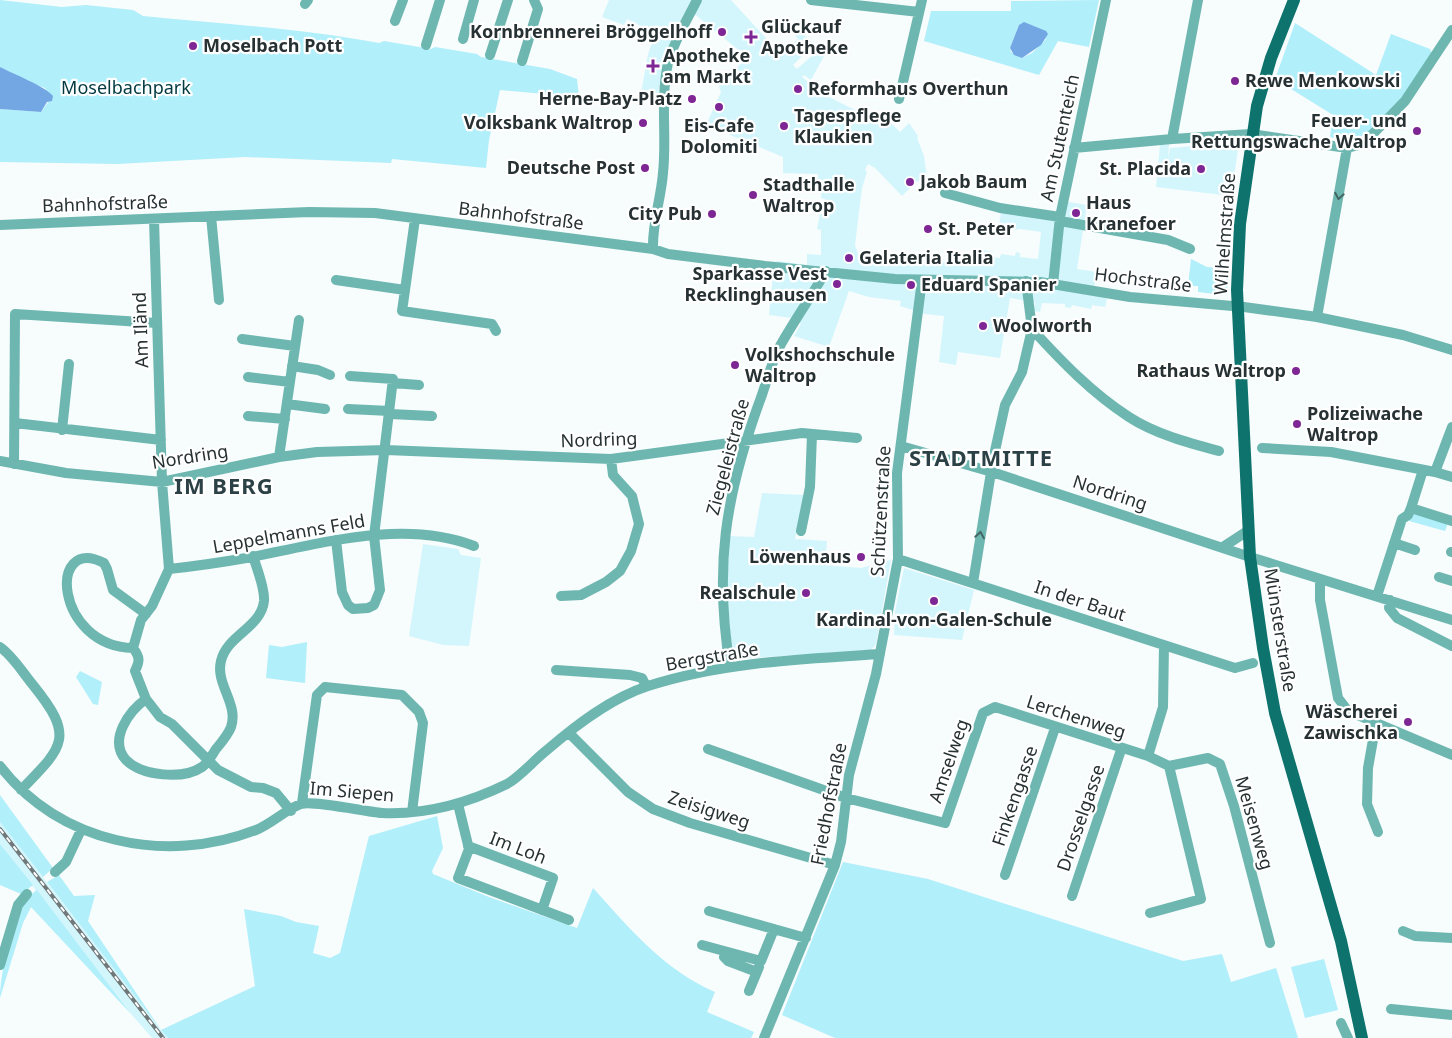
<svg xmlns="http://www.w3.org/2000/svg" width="1452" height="1038" viewBox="0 0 1452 1038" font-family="'Noto Sans',sans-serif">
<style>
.built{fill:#d3f6fc}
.green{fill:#b1effa;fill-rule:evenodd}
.water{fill:#73a7e3}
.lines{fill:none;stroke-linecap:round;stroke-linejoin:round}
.minor{stroke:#6eb7b0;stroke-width:10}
.major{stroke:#0d736c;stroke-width:12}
.rail-casing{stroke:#70787a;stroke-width:4}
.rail{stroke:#fff;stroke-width:2;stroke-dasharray:5.5;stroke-linecap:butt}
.oneway{stroke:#436765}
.poi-dot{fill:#7d2694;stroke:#fff;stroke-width:2}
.labels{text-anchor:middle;stroke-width:4.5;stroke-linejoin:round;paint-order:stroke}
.poi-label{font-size:18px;font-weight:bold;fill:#273133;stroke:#fff;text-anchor:start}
.park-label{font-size:18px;fill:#013941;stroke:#fff}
.street-label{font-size:18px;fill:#273133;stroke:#fff}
.district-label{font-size:22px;font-weight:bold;letter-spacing:1px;fill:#2c4145;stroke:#fff}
</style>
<rect width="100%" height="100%" fill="#f7fcfd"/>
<path class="built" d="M 609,0 L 731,0 L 776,49 L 780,46 L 785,51 L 798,39 L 793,33 L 797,29 L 811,41 L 806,52 L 793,65 L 797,69 L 814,54 L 824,56 L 811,80 L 804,75 L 802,77 L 811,84 L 815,81 L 820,91 L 825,85 L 829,88 L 827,93 L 829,97 L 863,114 L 867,110 L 884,124 L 888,120 L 900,132 L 909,123 L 918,136 L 917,138 L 924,156 L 927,178 L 916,182 L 902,196 L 875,168 L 868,164 L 865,170 L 867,172 L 862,188 L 855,245 L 858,254 L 862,253 L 890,261 L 896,257 L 906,257 L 907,264 L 933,265 L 952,260 L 963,254 L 975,256 L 983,250 L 993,252 L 993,257 L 1000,258 L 1001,254 L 1015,256 L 1016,252 L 1020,253 L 1020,257 L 1038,259 L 1041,232 L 1020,229 L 1010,231 L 998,230 L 1001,213 L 1058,219 L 1062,201 L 1087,205 L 1077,269 L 1097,272 L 1094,288 L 1107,298 L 1105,307 L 1092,305 L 1091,309 L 1072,305 L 1071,308 L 1065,307 L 1065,304 L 1042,303 L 1040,312 L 1034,311 L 1035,302 L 1010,298 L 1000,358 L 958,352 L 956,365 L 939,362 L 944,316 L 925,314 L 900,306 L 901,301 L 869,297 L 849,291 L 829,347 L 794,336 L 801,324 L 792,318 L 769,315 L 773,275 L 777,261 L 807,265 L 807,254 L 821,255 L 821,230 L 817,229 L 820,214 L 823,214 L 825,199 L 821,198 L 822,188 L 817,187 L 818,174 L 783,173 L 783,157 L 706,125 L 721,92 L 719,86 L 747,57 L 692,12 L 669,60 L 662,69 L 657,101 L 640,99 L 648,54 L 654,36 L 636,23 L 627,19 L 624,25 L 602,17 Z
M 1230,143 L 1238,150 L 1231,196 L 1156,187 L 1160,145 L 1169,144 L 1168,159 L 1170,148 Z
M 762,493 L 804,495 L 795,539 L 827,541 L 825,565 L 861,568 L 891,560 L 876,644 L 871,650 L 736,659 L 732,649 L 728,610 L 726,575 L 729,536 L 754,537 Z
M 423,544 L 458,549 L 461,555 L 481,558 L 469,646 L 443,645 L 409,636 Z
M 904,568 L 974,590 L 962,640 L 894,635 L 895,611 Z
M 0,822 L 161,1030 L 168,1038 L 152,1038 L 131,1014 L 0,844 Z"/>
<path class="green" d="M 0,0 L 62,7 L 86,5 L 133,10 L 143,16 C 221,24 301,28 379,43 L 384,41 L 431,49 L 435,47 L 477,54 L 481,57 L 550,69 L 577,79 L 579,97 L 500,90 L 489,140 L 486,168 L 392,159 L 391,163 L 245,157 L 117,164 L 0,162 L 0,109 L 41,112 L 49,101 L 45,88 L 19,78 L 0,67 Z
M 1099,0 L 1089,47 L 1058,41 L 1039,75 L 924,41 L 931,11 L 1011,11 L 1011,1 ZM 1019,25 L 1046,39 L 1032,53 L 1022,58 L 1011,52 L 1010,48 Z
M 1295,23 L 1376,75 L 1391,34 L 1430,49 L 1433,55 C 1414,83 1385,134 1349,140 C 1343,141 1335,138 1330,137 L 1333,115 L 1275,79 Z
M 1191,259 L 1207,267 L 1229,269 L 1227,292 L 1222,295 L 1198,292 L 1198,286 L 1188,286 Z
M 1413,511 L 1448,523 L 1445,531 L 1409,521 Z
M 307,642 L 305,683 L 266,678 L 269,645 L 282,647 Z
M 80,671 L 102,682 L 98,705 L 93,704 L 76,677 Z
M 0,795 L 53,868 L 43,877 L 0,822 Z
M 437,816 L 443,848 L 432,871 L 433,874 L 489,897 L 577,928 L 593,888 C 629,928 664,970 715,992 L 707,1012 L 754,1032 L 751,1038 L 168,1038 L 161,1030 L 47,882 L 59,875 L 74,896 L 95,895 L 88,921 L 161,1030 L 255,986 L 244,909 L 281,916 L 296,922 L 319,926 L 313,953 L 330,958 L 340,953 L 369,836 Z
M 0,844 L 33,885 L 21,894 L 0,885 Z
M 843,862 L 928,879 L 1183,961 L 1222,954 L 1231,982 L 1276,968 L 1298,1038 L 835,1038 L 782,1015 Z
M 37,890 L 131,1014 L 31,907 L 23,923 L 0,998 C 0,974 12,921 25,900 C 28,896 33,893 37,890 Z
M 1324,959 L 1338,1010 L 1305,1018 L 1291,967 Z"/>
<path class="water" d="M 1024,22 L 1046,31 L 1048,34 L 1041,45 L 1022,58 L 1014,55 L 1010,48 L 1019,25 Z
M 0,67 C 13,74 45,86 53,96 L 52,101 L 47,102 L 41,112 L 0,109 Z"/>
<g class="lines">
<path class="minor" d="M 811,0 L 919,12
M 305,4 L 308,0
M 395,21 L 403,0
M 463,39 L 474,0
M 426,45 L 440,0
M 490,55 L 508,0
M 522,61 L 538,9 L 534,0
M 899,99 L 922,0
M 1172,139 L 1198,0
M 1074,148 L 1172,139 L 1251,134 L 1347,148 L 1363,144 L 1405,101 L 1452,30
M 945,193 L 1000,208 L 1060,217
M 211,216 L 219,300
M 154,219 L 162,482 L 169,569 L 152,606 L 141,620 L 133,648 C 140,657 140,661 135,671 L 146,699 L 160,717 L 172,724 L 218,770 L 251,787 L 263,788 L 276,793 L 291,811
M 1060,221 L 1168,240 L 1190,249
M 0,225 L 309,212 L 375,213 L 653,249 L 668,254 L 765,266 L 895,279 L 1040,282 L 1130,297 L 1244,307 L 1317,317 L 1403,335 L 1452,350
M 653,249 C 652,223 661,199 663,173 C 667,137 660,99 668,63 C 674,41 687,20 697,0
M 336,280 L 405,290 L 415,219
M 1053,284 L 1060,217 L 1106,0
M 405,290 L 402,311 L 492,324 L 496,331
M 1317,317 L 1347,148
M 1032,329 C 1062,362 1092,393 1129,417 C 1155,434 1189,443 1219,451
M 242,339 L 295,346
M 292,366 L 318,370 L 330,375
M 248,377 L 290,382
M 393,383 L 419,385
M 287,404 L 325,409
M 348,409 L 390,411
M 390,414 L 432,416
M 248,416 L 285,419
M 15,423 L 161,440
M 62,430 L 69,364
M 901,446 L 992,472 L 1250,557 L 1452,620
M 1262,448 L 1331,452 L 1435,472 L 1452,427
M 279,457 L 299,320
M 0,461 L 66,473 L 162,482 L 279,457 L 317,452 L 386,450 L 611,459 L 802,433 L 857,438
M 14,464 L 15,314 L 157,323
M 1423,470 L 1411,508 L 1452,521
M 1435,472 L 1452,477
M 801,531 L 810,487 L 812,434
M 336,540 L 342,592 L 348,605 L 353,609 L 368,608 L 374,605 L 380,590 L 374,536 L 393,379 L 350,376
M 1394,543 L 1415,550
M 1223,547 L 1249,530
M 1451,552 L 1452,552
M 898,559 L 1235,668 L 1253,663
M 169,569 C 197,566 224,562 252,557 C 322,543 405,519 474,546
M 1439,577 L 1452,581
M 1320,579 L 1320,600 L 1338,698 L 1348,711 L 1452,755
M 973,583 L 993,460 L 1005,405 L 1022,372 L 1032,329 L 1026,281
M 561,596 L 581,595 L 606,582 L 620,571 L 631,551 L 639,524 L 632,496 L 613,475 L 611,459
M 1377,596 L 1402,519 L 1408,515 L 1411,508
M 1390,600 L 1389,608 L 1397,618 L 1452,646
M 0,647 C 13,656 23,673 33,685 C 75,737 64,746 21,790
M 133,648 C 55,646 47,534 104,563 L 107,569 L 113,590 L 146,614
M 730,667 C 714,568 725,497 759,403 C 766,385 771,363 780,346 C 794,321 811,297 826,271
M 556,670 L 630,675 L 642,678 L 646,686
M 146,699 C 129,711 108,740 126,760 C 142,776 183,780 202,767 C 208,763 212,755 216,749 C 221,743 228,735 231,727 C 239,704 215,684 221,661 C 227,635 261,628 264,601 C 265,588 257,569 253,556
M 1376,723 L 1368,768 L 1367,804 L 1378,832
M 569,733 L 628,792 L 653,809 L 690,823 L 835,865
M 708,749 L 846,798 L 945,823 L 983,713 L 995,707 L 1148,756 L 1169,766
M 1148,756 L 1163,707 L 1164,645
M 0,766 C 59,843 166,865 256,830 C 271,824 288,808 301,804 C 311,800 367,812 382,813 C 425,815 468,803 507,784 C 521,776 534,760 547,750 C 576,725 611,698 648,686 C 722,662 803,659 880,654
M 1169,766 L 1208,758 L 1220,764 L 1234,806 L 1270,943
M 302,803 L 317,695 L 325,687 L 402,695 L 419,712 L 423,723 L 412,812
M 458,804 L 469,849 L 458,878 L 569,920
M 468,846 L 553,878 L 542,910
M 55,872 L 66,862 L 81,830
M 1005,875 L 1055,728
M 1072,896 L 1121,750
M 709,911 L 806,938
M 1150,913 L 1201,899 L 1169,766
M 1403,931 L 1415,936 L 1452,938
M 702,945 L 761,961 L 774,929
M 726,952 L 724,957 L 728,961 L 757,972
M 0,965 L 18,905 L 27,894
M 749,991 L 759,967
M 1391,1009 L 1452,1015
M 1341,1023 L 1348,1038
M 764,1038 L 835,865 L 841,842 L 849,775 L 876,674 L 898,559 L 897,473 L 922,280"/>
<path class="major" d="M 1294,0 L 1271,58 L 1257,106 L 1240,224 L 1237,290 L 1250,557 L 1263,648 L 1275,713 L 1341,941 L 1362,1038"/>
<defs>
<path id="rail" d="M 0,829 L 163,1038"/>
</defs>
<use href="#rail" class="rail-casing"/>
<use href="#rail" class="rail"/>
</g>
<defs><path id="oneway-chevron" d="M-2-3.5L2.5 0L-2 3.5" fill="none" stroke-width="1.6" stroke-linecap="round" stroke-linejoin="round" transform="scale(1.25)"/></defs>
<g class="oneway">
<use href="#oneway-chevron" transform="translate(1339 196) rotate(100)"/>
<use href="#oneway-chevron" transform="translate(980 535) rotate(-81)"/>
</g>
<g class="poi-dot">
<circle cx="722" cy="32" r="5"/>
<path d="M748.5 29.5h5v5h5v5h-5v5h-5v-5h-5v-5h5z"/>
<circle cx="193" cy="46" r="5"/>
<path d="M650.5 58.5h5v5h5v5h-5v5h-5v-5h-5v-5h5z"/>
<circle cx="1235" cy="81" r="5"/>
<circle cx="798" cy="89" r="5"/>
<circle cx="692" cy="99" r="5"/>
<circle cx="719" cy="107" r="5"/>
<circle cx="643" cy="123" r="5"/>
<circle cx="784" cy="126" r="5"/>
<circle cx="1417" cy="131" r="5"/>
<circle cx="645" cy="168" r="5"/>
<circle cx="1201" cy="169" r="5"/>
<circle cx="910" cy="182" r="5"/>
<circle cx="753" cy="195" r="5"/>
<circle cx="1076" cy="213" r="5"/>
<circle cx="712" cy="214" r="5"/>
<circle cx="928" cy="229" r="5"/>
<circle cx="849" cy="258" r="5"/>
<circle cx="837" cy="284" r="5"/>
<circle cx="911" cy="285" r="5"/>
<circle cx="983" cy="326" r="5"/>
<circle cx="735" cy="365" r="5"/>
<circle cx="1296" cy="371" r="5"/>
<circle cx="1297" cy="424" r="5"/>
<circle cx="861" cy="557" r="5"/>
<circle cx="806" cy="593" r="5"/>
<circle cx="934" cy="601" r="5"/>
<circle cx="1408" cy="722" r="5"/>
</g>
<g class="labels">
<g class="poi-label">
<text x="761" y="33">Glückauf<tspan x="761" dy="21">Apotheke</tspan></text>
<text x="712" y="38" text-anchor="end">Kornbrennerei Bröggelhoff</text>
<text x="203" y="52">Moselbach Pott</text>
<text x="663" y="62">Apotheke<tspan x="663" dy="21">am Markt</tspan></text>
<text x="1245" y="87">Rewe Menkowski</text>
<text x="808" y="95">Reformhaus Overthun</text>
<text x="682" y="105" text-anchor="end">Herne-Bay-Platz</text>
<text x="794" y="122">Tagespflege<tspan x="794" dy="21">Klaukien</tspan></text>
<text x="1407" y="127" text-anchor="end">Feuer- und<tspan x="1407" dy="21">Rettungswache Waltrop</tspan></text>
<text x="633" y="129" text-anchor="end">Volksbank Waltrop</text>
<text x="719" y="132" text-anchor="middle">Eis-Cafe<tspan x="719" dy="21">Dolomiti</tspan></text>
<text x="635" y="174" text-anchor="end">Deutsche Post</text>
<text x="1191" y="175" text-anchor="end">St. Placida</text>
<text x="920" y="188">Jakob Baum</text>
<text x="763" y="191">Stadthalle<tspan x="763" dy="21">Waltrop</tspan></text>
<text x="1086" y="209">Haus<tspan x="1086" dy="21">Kranefoer</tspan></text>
<text x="702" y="220" text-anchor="end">City Pub</text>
<text x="938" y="235">St. Peter</text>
<text x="859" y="264">Gelateria Italia</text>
<text x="827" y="280" text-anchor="end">Sparkasse Vest<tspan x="827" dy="21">Recklinghausen</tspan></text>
<text x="921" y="291">Eduard Spanier</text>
<text x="993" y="332">Woolworth</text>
<text x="745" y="361">Volkshochschule<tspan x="745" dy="21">Waltrop</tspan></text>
<text x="1286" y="377" text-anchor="end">Rathaus Waltrop</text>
<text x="1307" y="420">Polizeiwache<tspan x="1307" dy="21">Waltrop</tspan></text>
<text x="851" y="563" text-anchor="end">Löwenhaus</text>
<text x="796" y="599" text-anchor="end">Realschule</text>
<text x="934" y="626" text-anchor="middle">Kardinal-von-Galen-Schule</text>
<text x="1398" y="718" text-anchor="end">Wäscherei<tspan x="1398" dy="21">Zawischka</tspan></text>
</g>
<g class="park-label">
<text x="126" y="94">Moselbachpark</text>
</g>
<g class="street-label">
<text transform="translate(1060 138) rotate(-78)" y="6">Am Stutenteich</text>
<text transform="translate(105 204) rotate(-2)" y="6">Bahnhofstraße</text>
<text transform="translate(521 216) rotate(7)" y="6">Bahnhofstraße</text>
<text transform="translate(1225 234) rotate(-86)" y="6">Wilhelmstraße</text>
<text transform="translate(1143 280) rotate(7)" y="6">Hochstraße</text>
<text transform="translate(141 330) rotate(-92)" y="6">Am Iländ</text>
<text transform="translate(599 440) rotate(-2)" y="6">Nordring</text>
<text transform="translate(190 457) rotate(-9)" y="6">Nordring</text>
<text transform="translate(728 457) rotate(-75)" y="6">Ziegeleistraße</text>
<text transform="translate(1110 493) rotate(18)" y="6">Nordring</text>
<text transform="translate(881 511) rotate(-87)" y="6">Schützenstraße</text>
<text transform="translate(289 534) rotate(-10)" y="6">Leppelmanns Feld</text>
<text transform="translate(1080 601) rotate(18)" y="6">In der Baut</text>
<text transform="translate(1280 630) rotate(81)" y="6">Münsterstraße</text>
<text transform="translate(712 657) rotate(-10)" y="6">Bergstraße</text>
<text transform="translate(1076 717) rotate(18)" y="6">Lerchenweg</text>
<text transform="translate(949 761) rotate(-71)" y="6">Amselweg</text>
<text transform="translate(352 792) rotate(5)" y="6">Im Siepen</text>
<text transform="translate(1015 796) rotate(-71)" y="6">Finkengasse</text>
<text transform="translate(829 804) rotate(-79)" y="6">Friedhofstraße</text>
<text transform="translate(709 810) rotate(18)" y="6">Zeisigweg</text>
<text transform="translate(1081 818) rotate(-71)" y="6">Drosselgasse</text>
<text transform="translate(1254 823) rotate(74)" y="6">Meisenweg</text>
<text transform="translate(518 848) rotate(21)" y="6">Im Loh</text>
</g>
<g class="district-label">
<text x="981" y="466">STADTMITTE</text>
<text x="224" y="494">IM BERG</text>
</g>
</g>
</svg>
